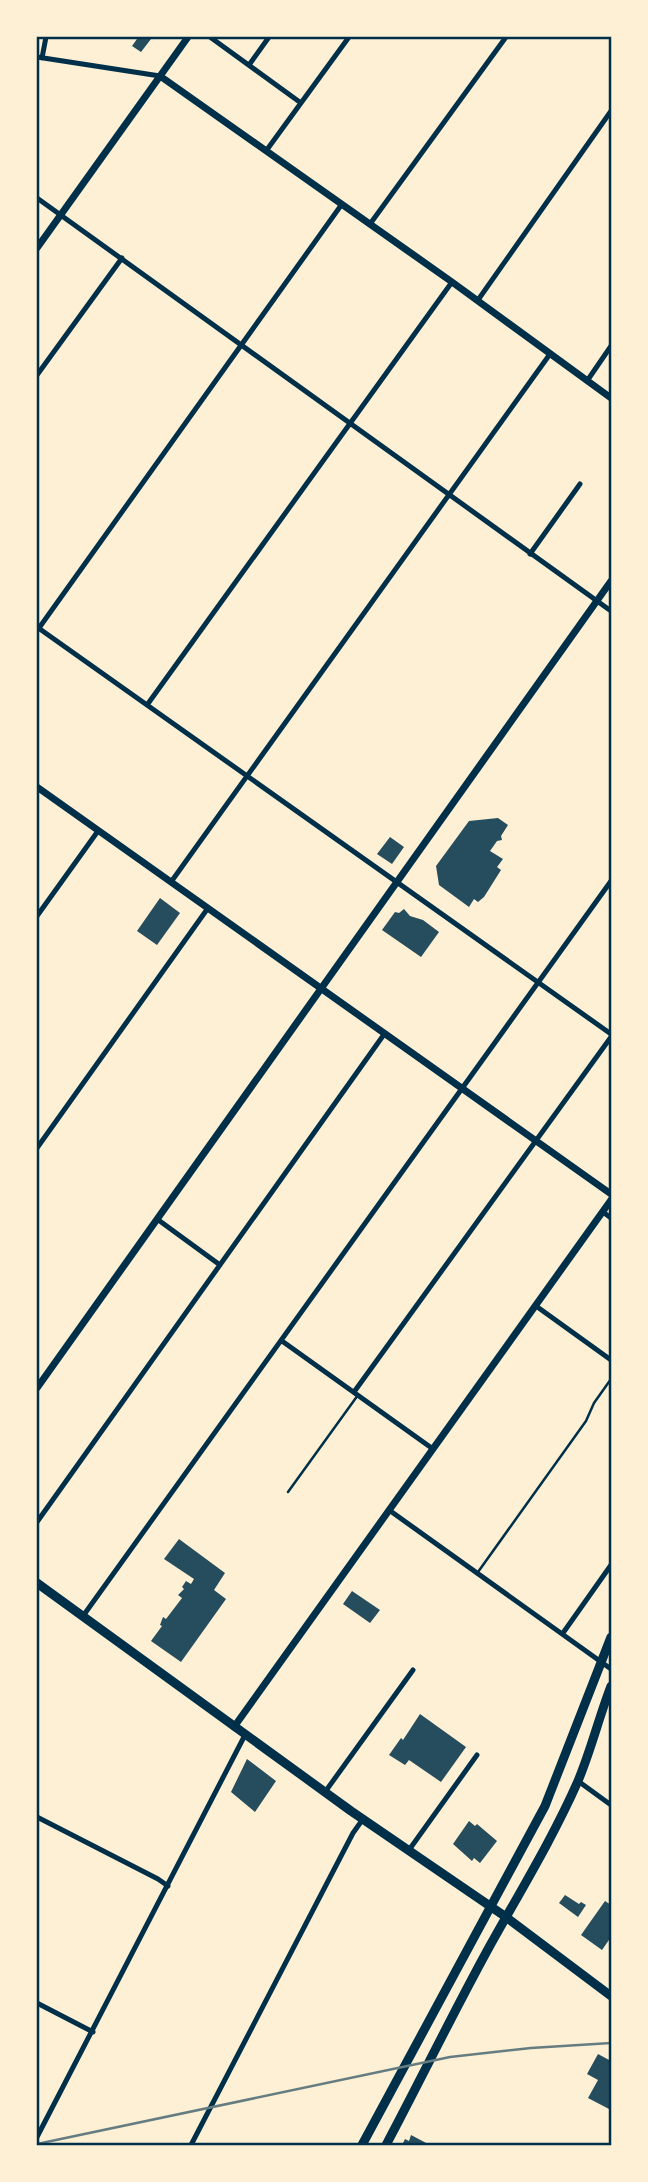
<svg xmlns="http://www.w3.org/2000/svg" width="648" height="2182" viewBox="0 0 648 2182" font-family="Mulish,sans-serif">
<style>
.building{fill:#264d5e}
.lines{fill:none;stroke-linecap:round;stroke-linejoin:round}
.service{stroke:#003049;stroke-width:2.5}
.minor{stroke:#003049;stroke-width:5}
.tertiary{stroke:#003049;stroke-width:7}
.primary{stroke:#003049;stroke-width:9}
.rail{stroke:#657d81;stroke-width:2.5}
.neatline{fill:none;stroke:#003049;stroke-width:2.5}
</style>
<rect width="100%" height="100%" fill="#fdf0d5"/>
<path class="building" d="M 134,37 L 151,39 L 141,52 L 132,46 L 137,39 Z
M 498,818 L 508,825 L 501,836 L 502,840 L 497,841 L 490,851 L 503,859 L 497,867 L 501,870 L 484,897 L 478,902 L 474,899 L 469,907 L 439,885 L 436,866 L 469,821 Z
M 390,837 L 404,847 L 392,864 L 377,854 Z
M 160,898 L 180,913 L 157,945 L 137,931 Z
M 404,909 L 410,916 L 423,920 L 439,932 L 421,957 L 382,930 L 395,912 L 399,913 Z
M 179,1539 L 225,1573 L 214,1590 L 226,1599 L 181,1662 L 151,1641 L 162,1626 L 160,1625 L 163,1617 L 166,1619 L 182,1598 L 178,1595 L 184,1589 L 182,1587 L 186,1581 L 191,1584 L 194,1579 L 164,1559 Z
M 352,1591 L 380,1610 L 370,1623 L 343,1604 Z
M 420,1714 L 466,1747 L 441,1782 L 409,1760 L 405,1765 L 389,1755 L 401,1738 L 403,1740 Z
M 247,1759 L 276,1781 L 255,1812 L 231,1792 Z
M 469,1821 L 475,1826 L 477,1824 L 497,1841 L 480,1863 L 474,1858 L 472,1861 L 453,1844 Z
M 565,1895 L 579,1904 L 581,1902 L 586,1905 L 578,1917 L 559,1903 Z
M 605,1901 L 611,1905 L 611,1937 L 602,1950 L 581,1935 Z
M 598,2054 L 611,2061 L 611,2105 L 609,2109 L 588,2098 L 598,2080 L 587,2074 Z
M 411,2135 L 430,2145 L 402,2145 L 405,2139 L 409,2141 Z"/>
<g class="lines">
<path class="service" d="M 288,1492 L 358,1395
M 478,1572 L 586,1421 L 594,1403 L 611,1379"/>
<path class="minor" d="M 210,37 L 301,103
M 37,57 L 160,76
M 42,58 L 46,37
M 249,65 L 269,37
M 266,151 L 349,37
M 37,198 L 611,611
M 370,224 L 506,37
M 478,300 L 611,111
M 37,375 L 122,258
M 587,381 L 611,346
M 530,554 L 580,484
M 37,627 L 611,1034
M 39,628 L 342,204
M 147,705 L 452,282
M 171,882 L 550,354
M 37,916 L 98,831
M 37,1148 L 208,908
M 603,1212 L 611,1218
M 157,1219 L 220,1265
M 536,1306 L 611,1360
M 282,1341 L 433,1449
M 354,1392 L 611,1037
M 389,1510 L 611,1669
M 37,1522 L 385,1033
M 83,1616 L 611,881
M 563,1633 L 611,1565
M 578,1781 L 611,1805
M 325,1792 L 413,1670
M 37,1817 L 158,1879 L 168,1886
M 409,1850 L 477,1755
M 37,2003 L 93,2032
M 37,2137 L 245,1735
M 191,2145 L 353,1833 L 363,1819"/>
<path class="tertiary" d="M 160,76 L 452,282 L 611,398
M 37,248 L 188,37
M 37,787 L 611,1194
M 37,1388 L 611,581
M 234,1727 L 611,1200"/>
<path class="primary" d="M 37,1583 L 351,1811 L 506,1917 L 611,1996
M 362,2145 L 545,1806 L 611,1637
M 386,2145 C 420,2081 452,2015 487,1951 C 518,1895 552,1840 578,1781 C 591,1750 599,1717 611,1686"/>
<path class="rail" d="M 37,2144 L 450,2057 L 531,2048 L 611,2043"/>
</g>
<rect width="648" height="2182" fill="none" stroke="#fdf0d5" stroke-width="77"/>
<rect x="38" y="38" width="572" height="2106" class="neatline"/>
</svg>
